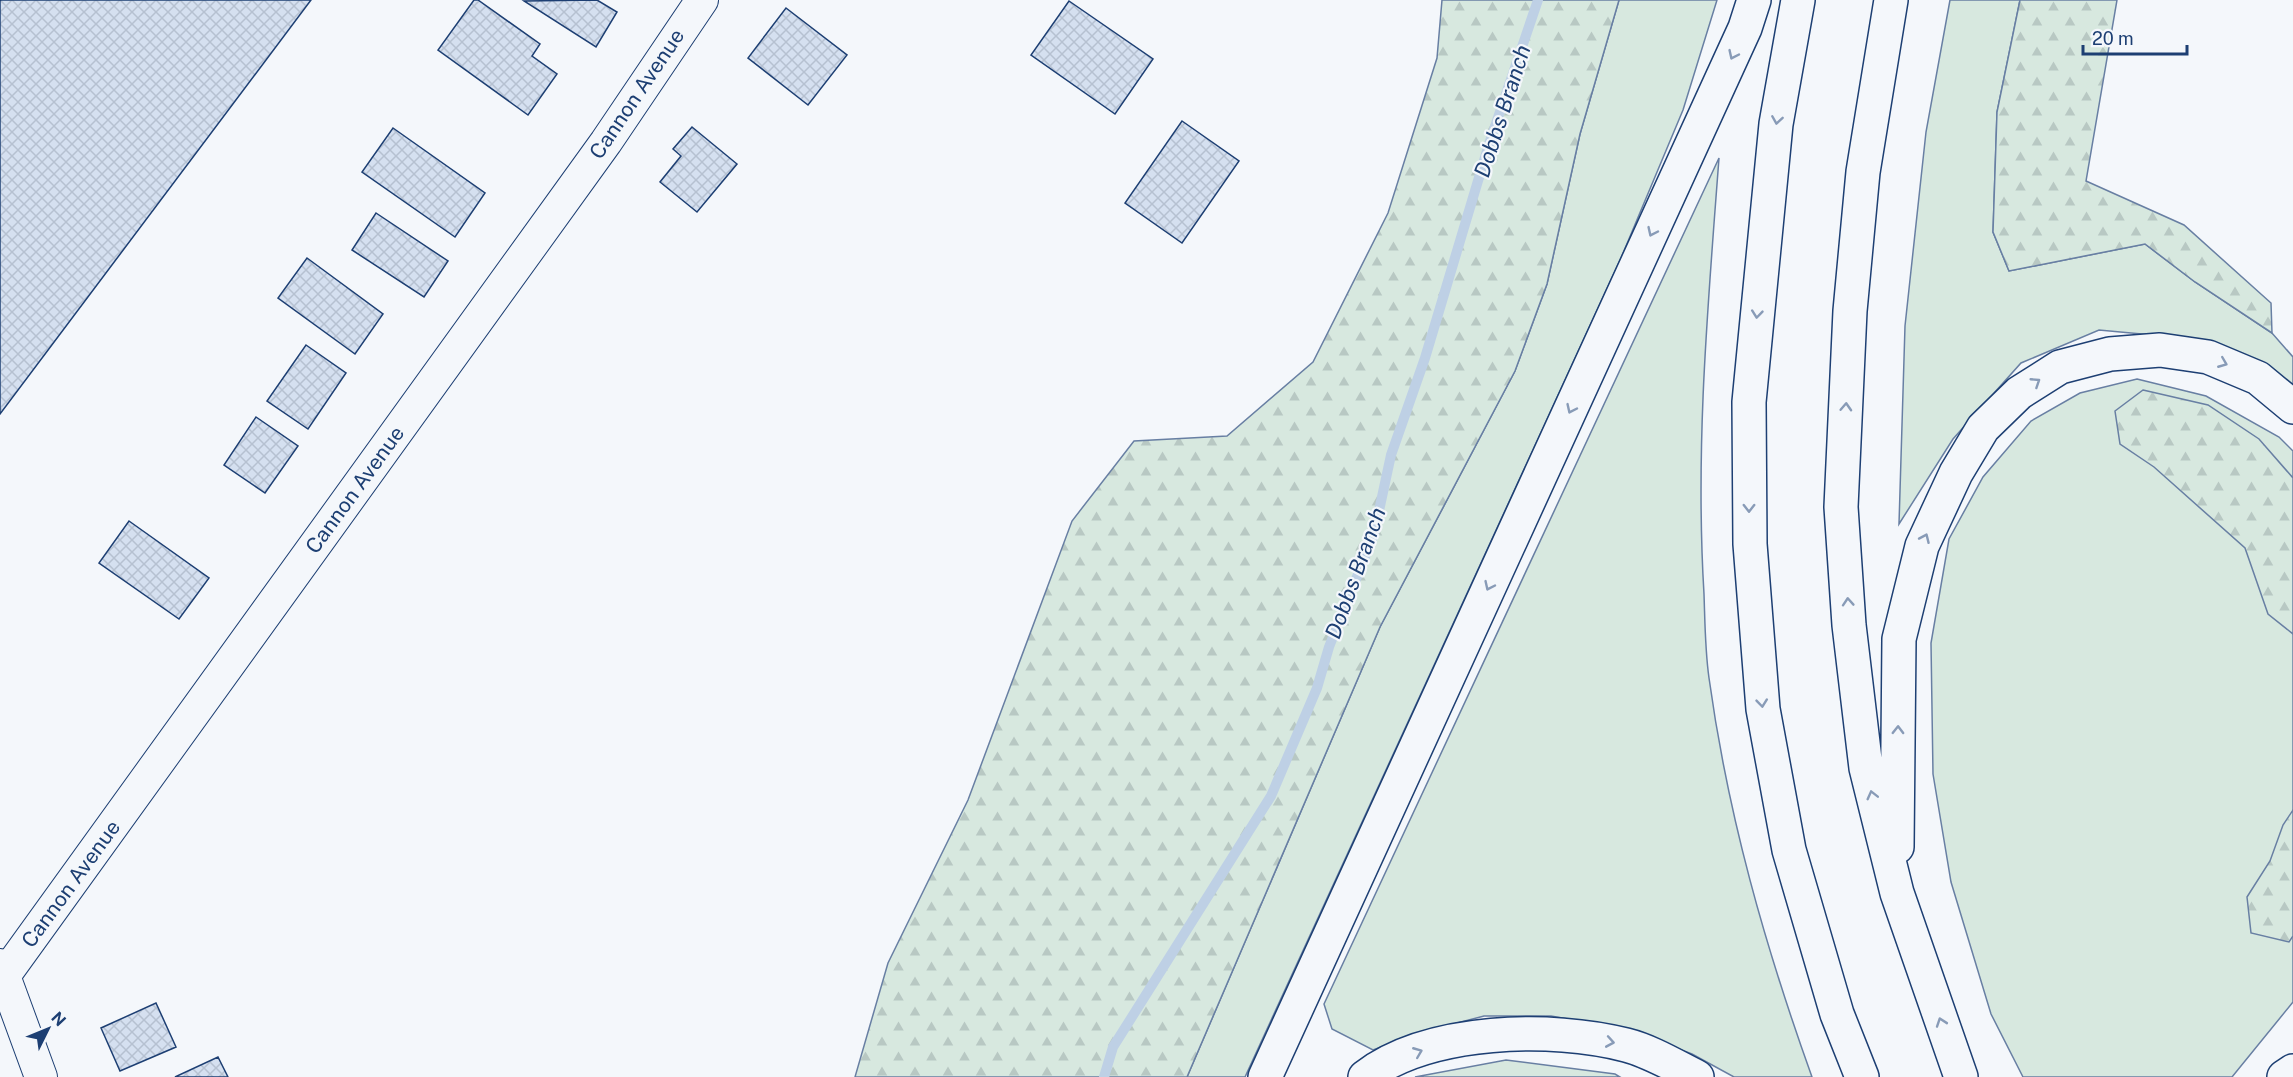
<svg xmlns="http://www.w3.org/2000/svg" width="2293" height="1077" viewBox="0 0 2293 1077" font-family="'Public Sans',sans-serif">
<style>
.green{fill:#d7e8df;stroke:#687fa3;stroke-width:1.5}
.forest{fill:url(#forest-firs);stroke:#687fa3;stroke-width:1.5}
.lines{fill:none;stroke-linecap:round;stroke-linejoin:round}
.stream{stroke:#bed0e5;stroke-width:10}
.building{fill:url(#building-cross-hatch);stroke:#1d3f73;stroke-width:1.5}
.minor-casing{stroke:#1d3f73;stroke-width:34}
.trunk-casing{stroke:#1d3f73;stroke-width:36}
.motorway-casing{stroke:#1d3f73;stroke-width:36}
.minor{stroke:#f4f7fb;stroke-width:32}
.trunk{stroke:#f4f7fb;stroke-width:33}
.motorway{stroke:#f4f7fb;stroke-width:33}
.oneway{stroke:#889bb7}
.labels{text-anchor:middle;stroke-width:4.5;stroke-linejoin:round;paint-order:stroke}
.street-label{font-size:21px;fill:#1d3f73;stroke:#f4f7fb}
.water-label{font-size:22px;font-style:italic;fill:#1d3f73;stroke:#f4f7fb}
</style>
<defs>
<pattern id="forest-firs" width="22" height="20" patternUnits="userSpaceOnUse" patternTransform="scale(1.5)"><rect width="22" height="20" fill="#d7e8df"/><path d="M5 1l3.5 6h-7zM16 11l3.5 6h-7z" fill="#b8c8c3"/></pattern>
<pattern id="building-cross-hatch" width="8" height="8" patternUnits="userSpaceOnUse" patternTransform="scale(1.5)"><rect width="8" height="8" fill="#d5e0f0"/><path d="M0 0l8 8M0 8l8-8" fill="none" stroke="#b6c1d1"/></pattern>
</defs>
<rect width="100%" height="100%" fill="#f4f7fb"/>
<path class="green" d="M 1619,0 L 1717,0 L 1683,110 L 1621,258 L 1245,1077 L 1187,1077 L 1380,627 L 1515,371 L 1547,284 L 1580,134 Z
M 1950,0 L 2020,0 L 1997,112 L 1993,232 L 2009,271 L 2145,244 L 2195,282 L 2272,333 L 2293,357 L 2293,389 L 2206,340 L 2099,330 L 2021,363 L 1953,439 L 1899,524 L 1905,326 L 1926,132 Z
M 1719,158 C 1708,304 1695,447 1704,594 C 1705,622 1705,650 1709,678 C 1728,816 1765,946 1812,1077 L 1734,1077 L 1692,1054 L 1625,1029 L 1551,1016 L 1484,1016 L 1419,1033 L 1373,1050 L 1332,1029 L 1324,1004 Z
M 2137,379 L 2206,396 L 2279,437 L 2293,451 L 2293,1002 L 2232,1077 L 2023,1077 L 1991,1014 L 1951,882 L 1933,774 L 1931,643 L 1949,539 L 1983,477 L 2031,421 L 2080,393 Z
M 1506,1060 L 1615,1074 L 1620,1077 L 1415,1077 Z"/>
<path class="forest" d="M 1442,0 L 1619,0 L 1580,134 L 1547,284 L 1515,371 L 1380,627 L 1187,1077 L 855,1077 L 888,963 L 968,800 L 1072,521 L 1134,441 L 1227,436 L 1313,362 L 1388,213 L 1437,58 Z
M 2020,0 L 2117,0 L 2086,181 L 2184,225 L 2271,303 L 2272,333 L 2195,282 L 2145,244 L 2009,271 L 1993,232 L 1997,112 Z
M 2143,390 L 2208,405 L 2259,439 L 2293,478 L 2293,634 L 2268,614 L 2245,548 L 2154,467 L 2120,444 L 2115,411 Z
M 2293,810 L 2293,936 L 2289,942 L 2251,933 L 2247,897 L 2270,861 L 2283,825 Z"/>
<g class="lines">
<path class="stream" d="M 1104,1077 L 1113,1047 L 1271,796 L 1317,688 L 1329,647 L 1374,534 L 1391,455 L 1425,358 L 1489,144 L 1538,0"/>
</g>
<path class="building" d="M 1,0 L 311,0 L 0,414 L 0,1 Z
M 474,0 L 478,0 L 540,44 L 532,56 L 557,74 L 528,115 L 438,50 Z
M 597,0 L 617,12 L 596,47 L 524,1 Z
M 1069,1 L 1153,59 L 1115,114 L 1031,55 Z
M 786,8 L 847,55 L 808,105 L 748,58 Z
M 1182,121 L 1239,161 L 1182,243 L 1125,203 Z
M 692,127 L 737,164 L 697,212 L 660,182 L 681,156 L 673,149 Z
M 393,128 L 485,193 L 455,237 L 362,172 Z
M 376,213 L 448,261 L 424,297 L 352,250 Z
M 307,258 L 383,314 L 355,354 L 278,298 Z
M 306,345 L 346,373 L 308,429 L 267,401 Z
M 256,417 L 298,446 L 265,493 L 224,465 Z
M 129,521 L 209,578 L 179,619 L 99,563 Z
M 156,1003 L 176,1047 L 120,1071 L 101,1028 Z
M 218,1057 L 228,1077 L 175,1077 Z"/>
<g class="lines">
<defs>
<path id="minor" d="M 0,965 L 41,1077
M 4,976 L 606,142 L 702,0"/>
<path id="trunk" d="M 2284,1077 L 2293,1071"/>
<path id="motorway" d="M 1798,0 L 1776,124 L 1749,402 L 1750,544 L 1763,709 L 1789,850 L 1837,1014 L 1862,1077
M 1891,0 L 1863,172 L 1850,311 L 1841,507 L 1849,625 L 1866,768 L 1897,893 L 1961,1077
M 1897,847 L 1899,639 L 1922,546 L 1956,473 L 1983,428 L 2019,393 L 2060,367 L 2110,354 L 2160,350 L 2208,357 L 2258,378 L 2293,407
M 1265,1077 L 1745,28 L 1754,0
M 1365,1077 C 1429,1028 1552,1026 1626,1045 C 1650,1051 1675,1066 1697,1077"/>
</defs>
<use href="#minor" class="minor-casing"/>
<use href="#trunk" class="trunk-casing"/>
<use href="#motorway" class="motorway-casing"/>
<use href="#minor" class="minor"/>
<use href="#trunk" class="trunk"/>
<use href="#motorway" class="motorway"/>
</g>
<defs><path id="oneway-chevron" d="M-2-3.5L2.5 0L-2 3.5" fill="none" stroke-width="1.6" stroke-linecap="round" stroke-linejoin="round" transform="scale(1.5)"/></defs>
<g class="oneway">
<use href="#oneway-chevron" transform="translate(1733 55) rotate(115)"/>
<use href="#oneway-chevron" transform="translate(1777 120) rotate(99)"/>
<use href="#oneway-chevron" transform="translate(1652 232) rotate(115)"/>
<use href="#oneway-chevron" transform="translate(1757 314) rotate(96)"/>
<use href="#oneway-chevron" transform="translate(2223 363) rotate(22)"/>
<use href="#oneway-chevron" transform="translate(2036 382) rotate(-33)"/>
<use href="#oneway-chevron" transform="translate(1846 407) rotate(-87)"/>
<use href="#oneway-chevron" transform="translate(1571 409) rotate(115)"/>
<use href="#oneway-chevron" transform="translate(1749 508) rotate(90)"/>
<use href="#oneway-chevron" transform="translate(1925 538) rotate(-66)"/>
<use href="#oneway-chevron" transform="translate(1489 586) rotate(115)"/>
<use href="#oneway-chevron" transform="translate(1848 602) rotate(-94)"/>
<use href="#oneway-chevron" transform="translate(1762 703) rotate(84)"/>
<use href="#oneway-chevron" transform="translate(1898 730) rotate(-89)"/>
<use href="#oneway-chevron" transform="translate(1872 795) rotate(-104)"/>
<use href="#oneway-chevron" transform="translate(1941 1022) rotate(-109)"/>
<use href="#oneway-chevron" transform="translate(1610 1042) rotate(10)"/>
<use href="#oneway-chevron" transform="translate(1418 1052) rotate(-22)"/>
</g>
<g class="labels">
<g class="street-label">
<text transform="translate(637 94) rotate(-56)" y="7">Cannon Avenue</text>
<text transform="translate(355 490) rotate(-54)" y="7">Cannon Avenue</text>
<text transform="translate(71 884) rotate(-54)" y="7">Cannon Avenue</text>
</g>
<g class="water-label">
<text transform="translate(1502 111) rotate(-72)" y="8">Dobbs Branch</text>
<text transform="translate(1355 573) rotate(-70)" y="8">Dobbs Branch</text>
</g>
</g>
<g transform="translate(48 1029) rotate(47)" stroke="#f4f7fb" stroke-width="4.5" paint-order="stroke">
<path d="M0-4.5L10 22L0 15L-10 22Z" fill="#1d3f73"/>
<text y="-9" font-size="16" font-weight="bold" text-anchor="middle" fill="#1d3f73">N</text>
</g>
<path d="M2083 45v9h104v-9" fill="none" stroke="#1d3f73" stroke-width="3"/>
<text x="2092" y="45" font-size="18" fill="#1d3f73" stroke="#f4f7fb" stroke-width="4.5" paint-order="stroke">20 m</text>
</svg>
